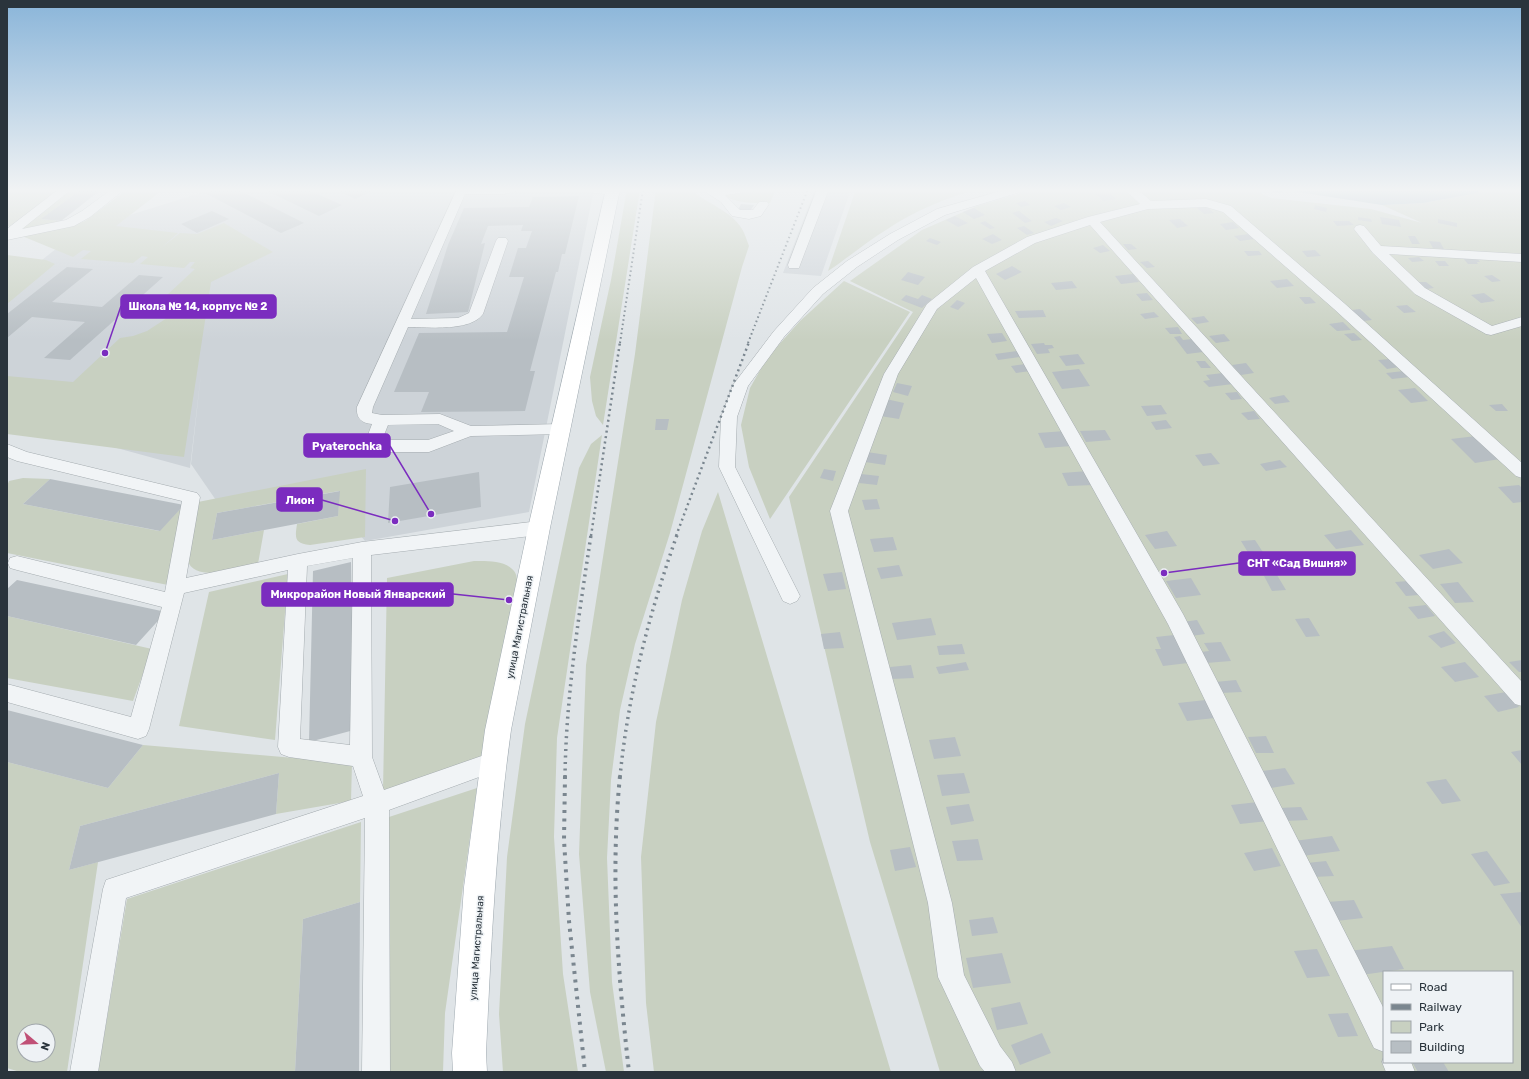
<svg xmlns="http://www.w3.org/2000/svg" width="1529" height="1079" viewBox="0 0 1529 1079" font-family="Rubik,sans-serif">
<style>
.built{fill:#cdd3d8}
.green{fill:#c8d0c1;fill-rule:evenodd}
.water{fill:#9db7c3}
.building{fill:#b7bec3}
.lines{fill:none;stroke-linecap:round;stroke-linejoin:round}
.minor-casing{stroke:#a5acb0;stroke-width:1}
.major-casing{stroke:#a0aab1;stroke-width:1}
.minor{fill:#f1f4f6;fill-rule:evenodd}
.major{fill:#fff;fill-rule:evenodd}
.rail-far3{stroke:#7a868f;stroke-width:2;stroke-dasharray:1.5 3;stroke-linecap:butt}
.rail-far2{stroke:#7a868f;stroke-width:2.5;stroke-dasharray:2 3.5;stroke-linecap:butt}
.rail-far1{stroke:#7a868f;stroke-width:3.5;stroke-dasharray:2 4.5;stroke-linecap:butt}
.rail{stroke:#7a868f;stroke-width:4;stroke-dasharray:3 5.5;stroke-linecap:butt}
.labels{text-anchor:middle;stroke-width:3;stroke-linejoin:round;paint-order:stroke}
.street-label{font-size:10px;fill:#2a343c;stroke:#eef2f5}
.leader{fill:none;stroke:#7b2cbf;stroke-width:1.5}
.callout-dot{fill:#7b2cbf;stroke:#eef2f5;stroke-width:1.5}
.callout{fill:#7b2cbf;stroke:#7b2cbf;stroke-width:1.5}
.callout-label{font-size:11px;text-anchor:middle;font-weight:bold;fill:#fff}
</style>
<rect width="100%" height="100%" fill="#dfe4e7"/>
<path class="built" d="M 210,189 L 594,189 L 529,512 L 365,541 L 355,529 L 357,481 L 220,506 L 191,464 L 201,373 L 190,468 L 7,418 L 7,288 L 57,248 L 130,215 L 197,194 Z
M 815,189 L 851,189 L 821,276 L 783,273 Z"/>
<path class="green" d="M 7,189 L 61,189 L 10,226 L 7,226 Z
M 70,189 L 82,189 L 42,219 L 61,221 L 15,231 Z
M 128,189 L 164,189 L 116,226 L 178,233 L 161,248 L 180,233 L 197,234 L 224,223 L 273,252 L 211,282 L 184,457 L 7,434 L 7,376 L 73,382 L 120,338 L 133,336 L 147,331 L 167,318 L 172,312 L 173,303 L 171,299 L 166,296 L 195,269 L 190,268 L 195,262 L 190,262 L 184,268 L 140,264 L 148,257 L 142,256 L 133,263 L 81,259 L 91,251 L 83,250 L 73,257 L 22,236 L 69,227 L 85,221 Z
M 627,189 L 640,189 L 603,425 L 596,416 L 592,401 L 590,377 L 611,280 Z
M 656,189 L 691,189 C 706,204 731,210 742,229 C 745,234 747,241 749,246 L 742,267 L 670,533 L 635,644 L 620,710 L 611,780 L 607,858 L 612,982 L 624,1072 L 606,1072 L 590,992 L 579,854 L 586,665 L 635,354 Z
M 755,189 L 776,189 L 770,203 C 754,203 737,204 723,195 Z
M 856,189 L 980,189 C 947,197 914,211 886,230 C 866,242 848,258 828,271 Z
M 1035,189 L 1251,189 L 1271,198 L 1371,209 L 1422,223 L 1382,205 L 1423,203 L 1478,193 L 1478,189 L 1522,189 L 1522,1072 L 940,1072 L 870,842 L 789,497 L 913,312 L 850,281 L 922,230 L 977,206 ZM 1384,972 L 1512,972 L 1512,1062 L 1384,1062 Z
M 7,255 L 46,260 L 55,264 L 7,304 Z
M 844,281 L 910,312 L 770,519 L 749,467 L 741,425 L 750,388 L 767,358 L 800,321 Z
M 602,435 L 557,738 L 554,837 L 563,974 L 578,1072 L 503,1072 L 499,1014 L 507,857 L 525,724 L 579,468 L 591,444 Z
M 366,469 L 365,537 L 310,545 C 294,543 295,538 297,524 L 338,516 L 339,491 L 217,513 L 212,540 L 264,530 L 258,564 C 240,568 196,584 187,560 L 198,502 Z
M 23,478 L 50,479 L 23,504 L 159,531 L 184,505 L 168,585 L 7,553 L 7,486 L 9,481 Z
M 718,492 L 891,1072 L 654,1072 L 646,1003 L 641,857 L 656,722 L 682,600 L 702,531 Z
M 474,561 C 487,561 505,560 514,571 C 516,573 517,578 517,580 L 480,763 L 383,791 L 387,578 Z
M 288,574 L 275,740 L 179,726 L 209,592 Z
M 7,616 L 152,649 L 133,701 L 7,678 Z
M 143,745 L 352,763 L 351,801 L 276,814 L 279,773 L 80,826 L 69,870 L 98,862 L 67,1072 L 20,1072 L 7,1068 L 7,762 L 108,788 ZM 24,1031 L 48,1031 L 48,1055 L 24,1055 Z
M 477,788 L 445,1013 L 443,1072 L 389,1072 L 389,817 Z
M 361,822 L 360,902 L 303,919 L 295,1072 L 98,1072 L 127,899 Z"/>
<path class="water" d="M 1258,189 L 1478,189 L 1478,193 L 1423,203 L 1382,205 L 1285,190 L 1279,193 Z"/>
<path class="building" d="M 82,189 L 102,189 L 61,221 L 41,219 Z
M 216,189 L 237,189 L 304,223 L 281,233 L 205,193 Z
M 263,189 L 306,189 L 342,205 L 319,216 Z
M 334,189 L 376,189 L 355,199 Z
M 1108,192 L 1116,199 L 1103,201 L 1096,194 Z
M 579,196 L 565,254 L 562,254 L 558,272 L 556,272 L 530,371 L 535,371 L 525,411 L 421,412 L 429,392 L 394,392 L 419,333 L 507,332 L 524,277 L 509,277 L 518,248 L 526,248 L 532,231 L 521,231 L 523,225 L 488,226 L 481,244 L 485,243 L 468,312 L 426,314 L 448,245 L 464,208 L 529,207 L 533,197 Z
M 1025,201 L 1030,205 L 1021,207 L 1016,203 Z
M 1064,203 L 1071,207 L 1061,210 L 1054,206 Z
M 741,204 L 754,205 L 750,211 L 738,210 Z
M 1315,205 L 1327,208 L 1326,212 L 1314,209 Z
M 1206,206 L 1214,213 L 1204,214 L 1196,207 Z
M 974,208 L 985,215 L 974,219 L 963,212 Z
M 212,211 L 229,219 L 197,233 L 181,224 Z
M 1019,211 L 1032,221 L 1025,223 L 1012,213 Z
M 955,216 L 968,223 L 958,227 L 946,220 Z
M 1358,217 L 1371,219 L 1372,222 L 1358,220 Z
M 1380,217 L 1399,220 L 1401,227 L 1382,224 Z
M 1056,218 L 1063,221 L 1051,226 L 1044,222 Z
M 1180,219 L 1188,226 L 1177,228 L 1169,220 Z
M 1438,219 L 1457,223 L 1457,227 L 1438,223 Z
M 985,221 L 995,228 L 990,229 L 980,223 Z
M 1333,221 L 1349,221 L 1354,225 L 1337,226 Z
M 1233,222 L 1239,228 L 1226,230 L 1220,224 Z
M 1024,226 L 1034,233 L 1027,235 L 1017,228 Z
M 993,234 L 1002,240 L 992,244 L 982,239 Z
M 1249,234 L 1254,239 L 1240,241 L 1234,236 Z
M 1408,236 L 1415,236 L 1420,244 L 1412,244 Z
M 930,238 L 941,242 L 937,245 L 926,241 Z
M 1429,241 L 1440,242 L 1444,249 L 1433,248 Z
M 1123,244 L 1131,244 L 1137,249 L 1128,250 Z
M 1103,245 L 1110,251 L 1100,253 L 1093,248 Z
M 1315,250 L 1321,256 L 1307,257 L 1302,251 Z
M 1244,251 L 1259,251 L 1262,255 L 1248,256 Z
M 1419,257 L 1424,261 L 1412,262 L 1408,258 Z
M 1462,257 L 1476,257 L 1480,262 L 1477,262 L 1478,264 L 1468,264 Z
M 1148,261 L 1155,267 L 1147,268 L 1140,262 Z
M 1435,261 L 1445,261 L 1449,266 L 1439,266 Z
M 1012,266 L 1022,272 L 1005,280 L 996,274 Z
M 67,267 L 93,269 L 52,302 L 102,307 L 139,275 L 163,277 L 70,360 L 44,358 L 85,322 L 32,317 L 7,338 L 7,314 Z
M 908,272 L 925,277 L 918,285 L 901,280 Z
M 1133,274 L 1139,282 L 1121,284 L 1115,276 Z
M 1492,275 L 1501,281 L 1492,282 L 1484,276 Z
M 1287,279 L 1294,286 L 1277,288 L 1270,281 Z
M 1072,281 L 1077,288 L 1056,290 L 1051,283 Z
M 1418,282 L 1426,282 L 1434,288 L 1426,289 Z
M 1147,293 L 1153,300 L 1142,301 L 1136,294 Z
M 1484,293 L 1495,301 L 1481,303 L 1471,295 Z
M 906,295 L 918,299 L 922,295 L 932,299 L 922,308 L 901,300 Z
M 1299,297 L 1310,297 L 1316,303 L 1305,304 Z
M 957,300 L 965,303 L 958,310 L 950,307 Z
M 1407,305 L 1416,312 L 1404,313 L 1396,306 Z
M 1360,309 L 1372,320 L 1364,321 L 1352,310 Z
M 1043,310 L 1046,317 L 1019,318 L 1015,311 Z
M 1154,312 L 1159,317 L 1145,319 L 1140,314 Z
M 1204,316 L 1209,322 L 1197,324 L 1191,318 Z
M 1343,322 L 1351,330 L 1337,331 L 1329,324 Z
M 1178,327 L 1182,334 L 1170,334 L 1165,328 Z
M 1002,333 L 1007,341 L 992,343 L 987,334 Z
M 1354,333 L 1362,340 L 1352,341 L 1344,334 Z
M 1224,334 L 1230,341 L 1216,343 L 1209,336 Z
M 1180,336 L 1183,340 L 1192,339 L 1203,352 L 1187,354 L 1174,337 Z
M 1044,343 L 1045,345 L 1052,345 L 1054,348 L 1048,349 L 1050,353 L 1037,354 L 1031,344 Z
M 1017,351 L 1020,357 L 998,360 L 995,354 Z
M 1078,354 L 1085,364 L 1066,366 L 1059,356 Z
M 1390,359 L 1399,367 L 1387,369 L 1378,360 Z
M 1196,361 L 1205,361 L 1211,368 L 1201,368 Z
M 1246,363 L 1254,373 L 1241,375 L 1232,365 Z
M 1026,364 L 1030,371 L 1016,373 L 1011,366 Z
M 1079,369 L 1090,386 L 1062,389 L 1052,372 Z
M 1404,371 L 1410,377 L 1392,379 L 1386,373 Z
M 1223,373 L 1233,384 L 1209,387 L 1203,381 L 1210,380 L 1206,375 Z
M 897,383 L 912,386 L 908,396 L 893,392 Z
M 1415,388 L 1428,401 L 1411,403 L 1398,390 Z
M 1237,392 L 1242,399 L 1231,400 L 1225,393 Z
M 1284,395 L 1290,402 L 1275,404 L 1269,398 Z
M 886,399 L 904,403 L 899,419 L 880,416 Z
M 1502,404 L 1508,411 L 1496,411 L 1489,405 Z
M 1161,405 L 1167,414 L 1147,416 L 1141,406 Z
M 1254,411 L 1260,419 L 1248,420 L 1241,413 Z
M 656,419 L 669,419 L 667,430 L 655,430 Z
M 1166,420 L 1172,428 L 1156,430 L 1151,422 Z
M 1105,430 L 1111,440 L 1086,442 L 1080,431 Z
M 1065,431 L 1072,446 L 1045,448 L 1038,433 Z
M 1476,436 L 1500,459 L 1475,463 L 1451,439 Z
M 867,452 L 887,455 L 885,465 L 865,462 Z
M 1211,453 L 1220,464 L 1203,466 L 1195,455 Z
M 1280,460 L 1287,467 L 1266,471 L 1260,464 Z
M 824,469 L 836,471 L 833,481 L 820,478 Z
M 1088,471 L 1094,485 L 1068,486 L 1062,473 Z
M 479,472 L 481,507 L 388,523 L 390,487 Z
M 861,474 L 879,476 L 877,485 L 859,483 Z
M 50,479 L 184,505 L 160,531 L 23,504 Z
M 1519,485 L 1522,488 L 1522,502 L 1513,503 L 1498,487 Z
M 340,491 L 338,516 L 212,540 L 217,513 Z
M 877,499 L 880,509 L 865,510 L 862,500 Z
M 1351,530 L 1364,545 L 1336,549 L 1324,535 Z
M 1167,531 L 1177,546 L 1155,549 L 1145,535 Z
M 893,537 L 897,550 L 874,552 L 870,539 Z
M 1255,540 L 1270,563 L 1255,564 L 1241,541 Z
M 1449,549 L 1463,563 L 1433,569 L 1419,555 Z
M 351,562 L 354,730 L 309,742 L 313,571 Z
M 899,565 L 903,576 L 881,579 L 877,568 Z
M 842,572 L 846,589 L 828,591 L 823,574 Z
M 1277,575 L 1286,590 L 1272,591 L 1264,576 Z
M 1191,578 L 1201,595 L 1176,598 L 1166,581 Z
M 17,580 L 166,612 L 136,645 L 7,616 L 7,589 Z
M 1409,581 L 1419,595 L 1406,596 L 1395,582 Z
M 1458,582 L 1474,602 L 1455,603 L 1440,584 Z
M 1426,605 L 1435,616 L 1418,619 L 1408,607 Z
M 931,618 L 936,635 L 897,640 L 892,623 Z
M 1309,618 L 1320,636 L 1306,637 L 1295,619 Z
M 1197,620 L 1205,634 L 1191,636 L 1183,622 Z
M 1444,631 L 1456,643 L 1441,648 L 1428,636 Z
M 840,632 L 844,648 L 824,649 L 821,634 Z
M 1174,635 L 1188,663 L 1163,666 L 1155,649 L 1161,649 L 1156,637 Z
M 1221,642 L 1231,661 L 1206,663 L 1201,652 L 1209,651 L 1204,643 Z
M 962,644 L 965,654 L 939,655 L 937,646 Z
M 1522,660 L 1522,672 L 1519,672 L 1509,662 Z
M 966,662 L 969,670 L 939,674 L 936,667 Z
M 1465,662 L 1479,677 L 1455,682 L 1441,667 Z
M 911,665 L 914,678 L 892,679 L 890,667 Z
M 1236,680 L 1242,692 L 1220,693 L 1215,682 Z
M 1506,692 L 1519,707 L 1498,712 L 1484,696 Z
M 1206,700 L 1215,718 L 1187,721 L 1178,703 Z
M 7,710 L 143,745 L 108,788 L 7,762 Z
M 1266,736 L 1274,753 L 1256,753 L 1248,737 Z
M 955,737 L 961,756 L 934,759 L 929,740 Z
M 1522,750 L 1522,765 L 1511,752 Z
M 1285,768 L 1295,784 L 1271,788 L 1262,771 Z
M 279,773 L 276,814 L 69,870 L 80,826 Z
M 964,773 L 970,793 L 942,796 L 937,775 Z
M 1446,779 L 1461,801 L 1442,804 L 1426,782 Z
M 1258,802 L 1268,821 L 1240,824 L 1231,805 Z
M 969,804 L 974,821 L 951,825 L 946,807 Z
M 1301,807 L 1308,820 L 1284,821 L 1278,808 Z
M 1332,836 L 1340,851 L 1302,856 L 1294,841 Z
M 978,839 L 983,860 L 957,861 L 952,841 Z
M 910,847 L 916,867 L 895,871 L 890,850 Z
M 1272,848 L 1281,866 L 1254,871 L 1244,853 Z
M 1487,851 L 1510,883 L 1494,886 L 1471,854 Z
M 1326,861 L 1334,876 L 1314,877 L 1307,863 Z
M 1522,892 L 1522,928 L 1500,894 Z
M 1354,900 L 1363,918 L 1336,921 L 1327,902 Z
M 360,902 L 359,1072 L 295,1072 L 303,919 Z
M 993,917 L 998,933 L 972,936 L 969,920 Z
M 1392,946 L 1404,969 L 1361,975 L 1348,951 Z
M 1317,949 L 1330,976 L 1307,978 L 1294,951 Z
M 1002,953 L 1011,983 L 973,988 L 966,958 Z
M 1020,1002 L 1028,1024 L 997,1030 L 991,1008 Z
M 1348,1013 L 1358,1036 L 1338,1037 L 1328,1014 Z
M 1042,1033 L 1051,1053 L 1020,1065 L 1011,1045 Z
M 1412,1062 L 1443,1062 L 1449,1072 L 1418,1072 Z"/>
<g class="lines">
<defs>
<path id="minor" d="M 59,189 L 72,189 L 22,229 L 66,220 L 82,211 L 112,189 L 125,189 L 90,217 L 74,226 L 7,240 L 7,229 Z
M 457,189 L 518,189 L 516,191 L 504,194 L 465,194 L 411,319 L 458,318 L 469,313 L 496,241 L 498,238 L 506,238 L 508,241 L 483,314 C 470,332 428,327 408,327 L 373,407 L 372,413 L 382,415 L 440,414 L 471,426 L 561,424 L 567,425 L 569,429 L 567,433 L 561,434 L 471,436 L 429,452 L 377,452 L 371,450 L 365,443 L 372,424 C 361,423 356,418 357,407 ZM 438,424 L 454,431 L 428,440 L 382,440 L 388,425 Z
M 584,189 L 618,189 L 619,190 L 617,192 C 606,195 596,194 586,191 Z
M 701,189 L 756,189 L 754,191 L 725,195 L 740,210 L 753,210 L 759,202 L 767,202 L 769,204 L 761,216 L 749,219 L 732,216 L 721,202 Z
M 817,189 L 829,189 L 800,265 L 799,268 L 789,268 L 788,265 Z
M 1008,189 L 1026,189 L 1024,191 L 945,215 L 898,240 L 857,267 L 823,294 L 784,337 L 748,386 L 737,417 L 735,467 L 800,596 L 797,601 L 790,604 L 783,601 L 719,467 L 721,417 L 733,385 L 774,331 L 813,288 L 847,261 L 890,234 L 937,209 Z
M 1124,189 L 1137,189 L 1151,201 L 1206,199 L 1231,206 L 1344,303 L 1522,463 L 1522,478 L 1516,476 L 1334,309 L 1223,212 L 1206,207 L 1148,209 L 1100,222 L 1522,682 L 1522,706 L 1515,704 L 1090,225 L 1035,243 L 985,271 L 1183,614 L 1384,1009 L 1384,1052 L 1374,1048 L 1168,624 L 976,278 L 937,309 L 898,374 L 848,511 L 952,903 L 964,975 L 1000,1046 L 1012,1062 L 1016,1072 L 985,1072 L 980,1066 L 938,977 L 928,903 L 830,511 L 884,374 L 927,304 L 973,267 L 1027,237 L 1088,217 L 1140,204 Z
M 1360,225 L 1364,226 L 1381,246 L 1522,254 L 1522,262 L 1389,254 L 1425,288 L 1492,326 L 1522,317 L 1522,326 L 1491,335 L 1486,334 L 1415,294 L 1373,253 L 1354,229 L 1356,226 Z
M 7,444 L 27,452 L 197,493 L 200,497 L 186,578 L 298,554 L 362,542 L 539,521 L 545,523 L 548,528 L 545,533 L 539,535 L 371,555 L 372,757 L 384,790 L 493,752 L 501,755 L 504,762 L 501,769 L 389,810 L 390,1072 L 362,1072 L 365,818 L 126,898 L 98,1072 L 70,1072 L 103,889 L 106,880 L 363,796 L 353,766 L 289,757 L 281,754 L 278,747 L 288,570 L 184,593 L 149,729 L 146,736 L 138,739 L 7,702 L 7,684 L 131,717 L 162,607 L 17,570 L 10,568 L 8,563 L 10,558 L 17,556 L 165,592 L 182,501 L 17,461 L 7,457 ZM 353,558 L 350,745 L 300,739 L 307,566 Z
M 1384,1057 L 1384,1062 L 1411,1062 L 1415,1072 L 1386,1072 L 1382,1062 Z"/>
<path id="major" d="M 606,189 L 620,189 L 550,528 L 511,730 C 496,837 491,945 486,1053 L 487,1072 L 453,1072 L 452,1053 L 464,887 L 485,730 L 528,528 Z"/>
</defs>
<use href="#minor" class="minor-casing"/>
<use href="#major" class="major-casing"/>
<use href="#minor" class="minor"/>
<use href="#major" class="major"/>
<path class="rail-far3" d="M 620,343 L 643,189
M 748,343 L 808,189"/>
<path class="rail-far2" d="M 591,536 L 620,342
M 676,536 L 749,342"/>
<path class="rail-far1" d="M 565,777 C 566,696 579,615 591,535
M 620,777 C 628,694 649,614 677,535"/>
<path class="rail" d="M 565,776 L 564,840 L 569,921 L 585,1072
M 620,776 C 610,875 618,974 629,1072"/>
</g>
<linearGradient id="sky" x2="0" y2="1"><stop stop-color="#8ab5d9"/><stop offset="0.56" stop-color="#f1f3f4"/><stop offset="1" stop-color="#f1f3f4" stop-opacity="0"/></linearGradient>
<rect width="1529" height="340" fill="url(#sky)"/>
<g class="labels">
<g class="street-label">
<text transform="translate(519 627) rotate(-79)" y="4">улица Магистральная</text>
<text transform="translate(476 948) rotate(-86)" y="4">улица Магистральная</text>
</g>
</g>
<path class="leader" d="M105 353L121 306M431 514L390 446M395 521L322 500M1164 573L1239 563M509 600L453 594"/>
<g class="callout-dot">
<circle cx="105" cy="353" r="4"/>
<circle cx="431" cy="514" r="4"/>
<circle cx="395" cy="521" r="4"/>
<circle cx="1164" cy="573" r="4"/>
<circle cx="509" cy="600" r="4"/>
</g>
<g class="callout">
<rect x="121" y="295" width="155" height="23" rx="4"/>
<rect x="304" y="434" width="86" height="23" rx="4"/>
<rect x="277" y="488" width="45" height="23" rx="4"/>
<rect x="1239" y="552" width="116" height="23" rx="4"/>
<rect x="262" y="583" width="191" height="23" rx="4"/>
</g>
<g class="callout-label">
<text x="198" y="310">Школа № 14, корпус № 2</text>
<text x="347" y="450">Pyaterochka</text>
<text x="300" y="504">Лион</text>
<text x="1297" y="567">СНТ «Сад Вишня»</text>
<text x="358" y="598">Микрорайон Новый Январский</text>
</g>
<rect width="1529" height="1079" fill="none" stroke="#2a343c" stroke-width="16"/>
<rect x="1383" y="971" width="130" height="92" fill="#eef2f5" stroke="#a0a6ab"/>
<rect x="1391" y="984" width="20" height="6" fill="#ffffff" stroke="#a0a6ab"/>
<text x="1419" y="991" font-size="12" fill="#2a343c">Road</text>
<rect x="1391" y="1004" width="20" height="6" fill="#7a868f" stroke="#a0a6ab"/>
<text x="1419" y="1011" font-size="12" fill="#2a343c">Railway</text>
<rect x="1391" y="1021" width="20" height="12" fill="#c8d0c1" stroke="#a0a6ab"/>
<text x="1419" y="1031" font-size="12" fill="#2a343c">Park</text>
<rect x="1391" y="1041" width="20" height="12" fill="#b7bec3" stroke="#a0a6ab"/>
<text x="1419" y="1051" font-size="12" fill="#2a343c">Building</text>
<g transform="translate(36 1043) rotate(109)"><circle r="19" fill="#eef2f5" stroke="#a0a6ab"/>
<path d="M0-3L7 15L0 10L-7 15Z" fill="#c05076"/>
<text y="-6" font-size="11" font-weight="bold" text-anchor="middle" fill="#2a343c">N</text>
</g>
</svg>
